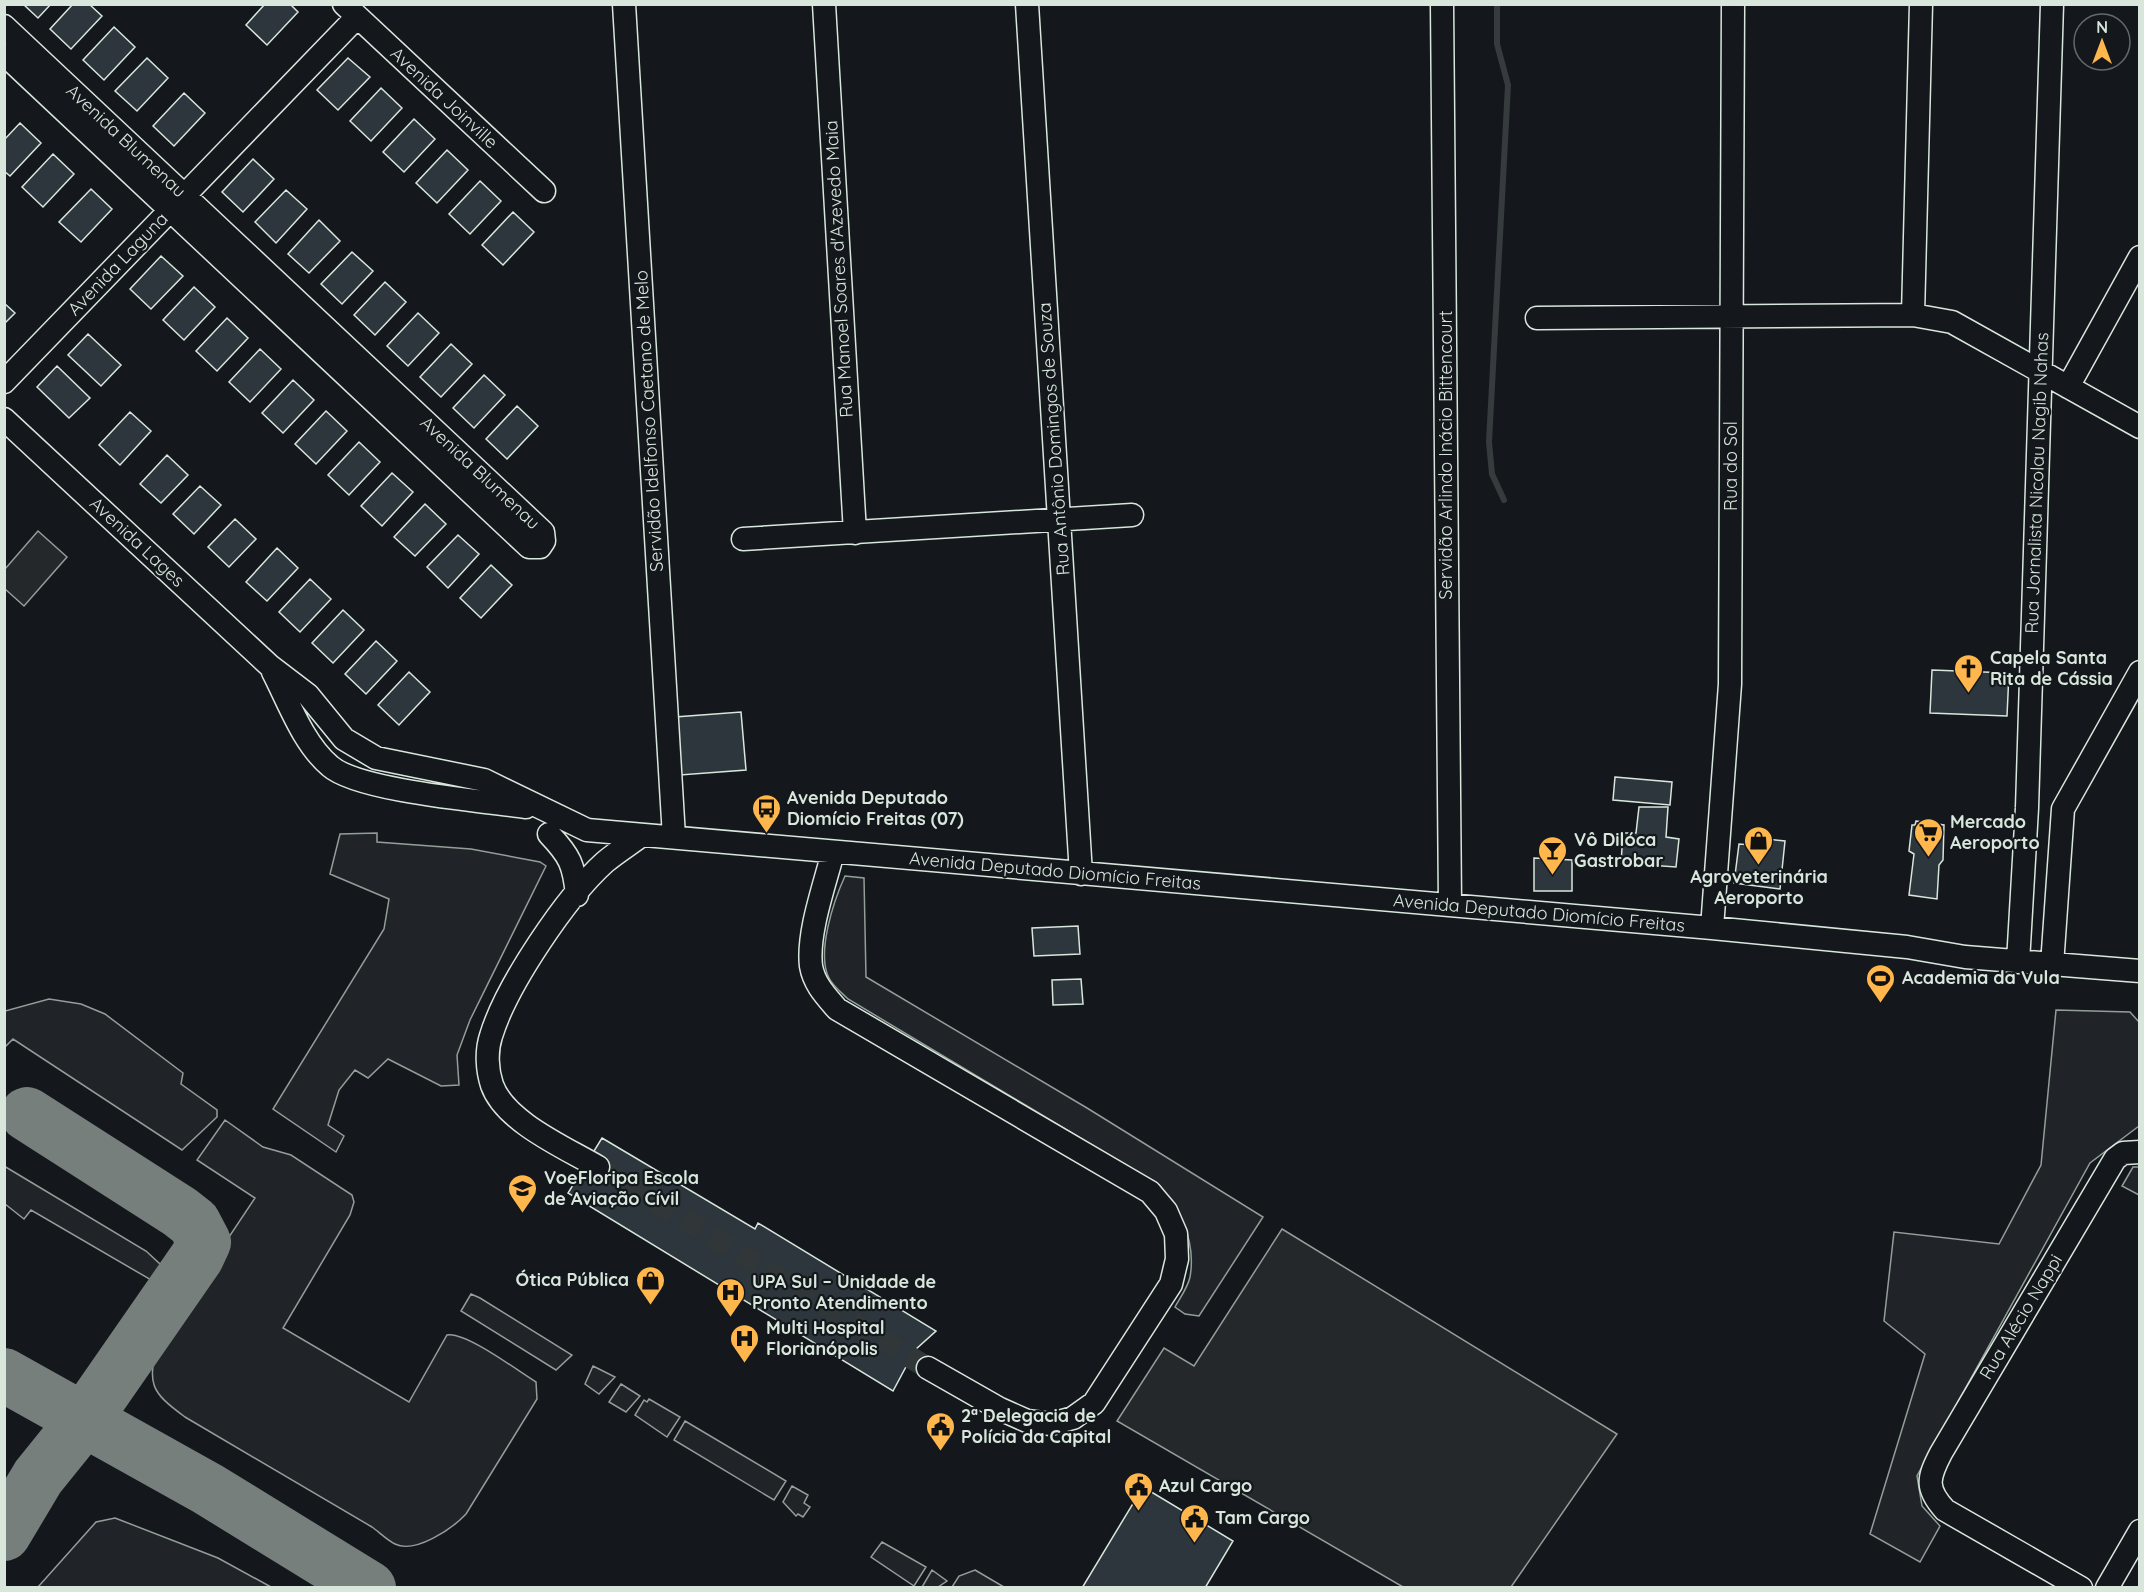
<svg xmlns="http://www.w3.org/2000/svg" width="2144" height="1592" viewBox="0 0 2144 1592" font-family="Quicksand,sans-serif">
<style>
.green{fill:#202428;stroke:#939e99;stroke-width:1.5}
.parking{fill:#24282b;stroke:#939e99;stroke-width:1.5}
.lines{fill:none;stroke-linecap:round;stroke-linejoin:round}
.stream{stroke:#363b3e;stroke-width:6}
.taxiway{stroke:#767f7c;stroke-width:54}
.building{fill:#2c363c;stroke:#d8e6dc;stroke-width:1.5}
.minor-tunnel{stroke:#313739;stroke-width:22;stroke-dasharray:22 11;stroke-linecap:butt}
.minor-casing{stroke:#d8e6dc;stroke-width:25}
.minor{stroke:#14181c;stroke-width:22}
.labels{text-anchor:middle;stroke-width:4.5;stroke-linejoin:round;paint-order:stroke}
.street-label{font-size:18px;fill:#d8e6dc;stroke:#14181c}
.poi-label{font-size:18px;font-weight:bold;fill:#d8e6dc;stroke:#14181c;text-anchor:start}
</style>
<rect width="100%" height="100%" fill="#14181c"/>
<path class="green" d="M 377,833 L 377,842 L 471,849 L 540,862 L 546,866 L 470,1020 L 457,1055 L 459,1085 L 441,1086 L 388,1059 L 368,1078 L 355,1070 L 339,1090 L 328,1125 L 344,1136 L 336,1152 L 273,1109 L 384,929 L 389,899 L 330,874 L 340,834 Z
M 845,876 L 864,878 L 866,977 L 1087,1108 L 1263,1217 L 1199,1316 L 1185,1314 L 1175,1307 C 1180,1298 1188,1287 1190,1277 C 1196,1243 1181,1211 1159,1185 L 848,999 C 841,992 833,986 829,978 C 816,953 834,900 845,876 Z
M 49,999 L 81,1004 L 105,1014 L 183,1073 L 181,1084 L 217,1110 L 217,1117 L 182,1150 L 13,1039 L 5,1047 L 5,1011 Z
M 2056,1010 L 2130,1012 L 2139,1022 L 2139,1126 L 2090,1163 L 1917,1476 L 1922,1506 L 1940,1526 L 1920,1562 L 1870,1534 L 1925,1354 L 1884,1321 L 1894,1232 L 1999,1244 L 2041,1165 Z
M 225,1120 L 263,1147 L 291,1155 L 352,1195 L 354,1202 L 350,1215 L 283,1328 L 409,1402 L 447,1335 C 465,1331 518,1371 536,1382 L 537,1399 L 466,1514 C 452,1529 415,1554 395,1544 C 387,1540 379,1532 372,1527 L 185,1417 C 151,1392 146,1384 159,1342 L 255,1198 L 197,1160 Z
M 4,1166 L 146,1251 L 160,1264 L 166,1280 L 158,1284 L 31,1210 L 24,1219 L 5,1204 Z
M 2133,1167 L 2139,1167 L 2139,1195 L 2122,1186 Z
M 471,1294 L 480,1298 L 572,1355 L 556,1370 L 461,1311 Z
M 593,1366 L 615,1377 L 599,1394 L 585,1384 Z
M 621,1384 L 640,1396 L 626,1412 L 609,1402 Z
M 649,1399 L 680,1417 L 667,1437 L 635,1415 L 644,1400 L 647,1402 Z
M 685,1421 L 786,1481 L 774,1500 L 674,1440 Z
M 792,1486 L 808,1495 L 804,1503 L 810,1507 L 803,1517 L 798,1514 L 796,1516 L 783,1502 Z
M 115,1518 L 218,1558 L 271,1587 L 38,1587 L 96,1522 Z
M 882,1542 L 926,1567 L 914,1586 L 871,1557 Z
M 932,1570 L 947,1581 L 938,1587 L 922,1587 Z
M 975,1570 L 1004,1587 L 952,1587 L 959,1576 Z"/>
<path class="parking" d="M 38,531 L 67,557 L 24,606 L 5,589 L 5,569 Z
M 1282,1229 L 1617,1434 L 1511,1587 L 1403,1587 L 1117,1421 L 1164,1348 L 1194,1366 Z"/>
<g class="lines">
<path class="stream" d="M 1497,4 L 1497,44 L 1508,85 L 1489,442 L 1492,474 L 1504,500"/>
<path class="taxiway" d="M 4,1375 L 208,1489 L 369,1588
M 4,1534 L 38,1477 L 84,1420 L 197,1257 L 204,1242 L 194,1223 L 180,1212 L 27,1114"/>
</g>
<path class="building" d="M 23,4 L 51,4 L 38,18 Z
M 73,4 L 89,4 L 102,16 L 71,49 L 50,29 Z
M 265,4 L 290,4 L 298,12 L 267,45 L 246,25 Z
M 114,27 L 135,47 L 104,80 L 83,60 Z
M 147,58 L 168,78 L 137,111 L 115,91 Z
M 348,58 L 370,77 L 338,110 L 317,90 Z
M 381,88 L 402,108 L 371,141 L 350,121 Z
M 184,93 L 205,113 L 174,146 L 153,126 Z
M 414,119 L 435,139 L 404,172 L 383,152 Z
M 20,123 L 41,143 L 10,176 L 4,171 L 4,140 Z
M 447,150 L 468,170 L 437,203 L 416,183 Z
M 53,154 L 74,174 L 43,207 L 22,187 Z
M 253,159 L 274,179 L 243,212 L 222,192 Z
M 480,181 L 501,201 L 470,234 L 449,214 Z
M 91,189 L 112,209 L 81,242 L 59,222 Z
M 286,190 L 307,209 L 276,243 L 255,222 Z
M 513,212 L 534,232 L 503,265 L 482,245 Z
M 319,220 L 340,241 L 309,273 L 288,254 Z
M 352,252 L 373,271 L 342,304 L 321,284 Z
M 161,256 L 183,276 L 151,309 L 130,289 Z
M 385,282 L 406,302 L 375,335 L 354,315 Z
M 194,287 L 215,307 L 184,340 L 163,320 Z
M 4,303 L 15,313 L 4,324 Z
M 418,313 L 439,333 L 408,366 L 387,346 Z
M 227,318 L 248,338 L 217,371 L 196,351 Z
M 88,334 L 121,365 L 101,386 L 68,355 Z
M 451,344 L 472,364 L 441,397 L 420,377 Z
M 260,349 L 281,369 L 250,402 L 229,382 Z
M 57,366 L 90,398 L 69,418 L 37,387 Z
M 484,375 L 505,395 L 474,428 L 453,408 Z
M 293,380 L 314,400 L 283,433 L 262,413 Z
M 517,406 L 538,426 L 507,459 L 486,439 Z
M 326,411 L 347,431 L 316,464 L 295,444 Z
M 130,412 L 151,431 L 120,465 L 99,445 Z
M 359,442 L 380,462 L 349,495 L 328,475 Z
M 167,455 L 188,475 L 161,503 L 140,484 Z
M 392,473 L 413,492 L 382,526 L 361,506 Z
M 200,486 L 221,505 L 194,534 L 173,514 Z
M 425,504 L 446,524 L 415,556 L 394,537 Z
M 235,519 L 256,539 L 229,567 L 208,547 Z
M 458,535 L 479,554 L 448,588 L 427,567 Z
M 277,548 L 298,568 L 267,601 L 246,582 Z
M 491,565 L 512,585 L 481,618 L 460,598 Z
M 310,579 L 331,599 L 300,632 L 279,612 Z
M 343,610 L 364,630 L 333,663 L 312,643 Z
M 376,641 L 397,661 L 366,694 L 345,674 Z
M 1932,670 L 2009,673 L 2007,716 L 1930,713 Z
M 409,672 L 430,692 L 399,725 L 378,705 Z
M 741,712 L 746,770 L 680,775 L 675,717 Z
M 1615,777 L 1672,782 L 1670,805 L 1613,800 Z
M 1639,807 L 1668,807 L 1666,837 L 1679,839 L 1676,867 L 1621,863 L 1623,833 L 1636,833 Z
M 1916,821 L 1944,825 L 1943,860 L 1939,865 L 1937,899 L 1909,895 L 1914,854 L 1909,851 L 1912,825 L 1915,825 Z
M 1767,839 L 1785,841 L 1780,889 L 1734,883 L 1739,844 L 1766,846 Z
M 1534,858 L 1572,860 L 1572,891 L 1534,891 Z
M 1078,926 L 1080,954 L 1034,956 L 1032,928 Z
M 1081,979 L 1083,1004 L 1053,1005 L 1052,980 Z
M 602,1138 L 755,1229 L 758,1223 L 936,1331 L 915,1350 L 893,1391 L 568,1193 Z
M 1143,1487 L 1233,1541 L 1205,1588 L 1082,1588 Z"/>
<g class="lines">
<path class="minor-tunnel" d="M 598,1167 L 928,1368"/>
<defs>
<path id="minor" d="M 344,4 L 544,191
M 624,4 L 674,837
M 824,4 L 855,533
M 1027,4 L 1081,874
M 1442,4 L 1450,905
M 4,26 L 543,532 L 544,541 L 540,547 L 529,547 L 4,54
M 1913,315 L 1921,4
M 1537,318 L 1913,315 L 1952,322 L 2140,427
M 4,382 L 357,17
M 2068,387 L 2140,257
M 4,419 L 270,666 L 308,695 L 344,739 L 376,758 L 484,780 L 587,830 L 1712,928 L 1907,947 L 1965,957 L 2140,971
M 743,539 L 1132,515
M 273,672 C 289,703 303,743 330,766 C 358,791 483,801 526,807
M 549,834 C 570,856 574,865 577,895
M 833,852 C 825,884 807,933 811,966 C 814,984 826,996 837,1009 L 1150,1192 L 1166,1211 L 1176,1234 L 1177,1259 L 1171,1284 L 1094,1403 L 1073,1418 L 1051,1424 L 1027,1421 L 1000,1409 L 928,1368
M 1712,928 L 1730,684 L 1733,4
M 2018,962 L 2027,808 L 2052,4
M 2052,965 L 2063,809 L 2140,672
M 598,1167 C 566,1148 505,1122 492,1085 C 487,1070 486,1051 491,1036 C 506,986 566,897 605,862 C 617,852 630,844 642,835
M 2081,1588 L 1945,1510 C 1925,1488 1928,1478 1941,1453 L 2115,1159 L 2123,1153 L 2140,1152
M 2107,1588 L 2140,1531"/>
</defs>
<use href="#minor" class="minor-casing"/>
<use href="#minor" class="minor"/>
</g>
<defs>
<symbol id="church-pin" viewBox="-11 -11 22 30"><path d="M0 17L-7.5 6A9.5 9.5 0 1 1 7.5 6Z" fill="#ffb74d" stroke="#14181c"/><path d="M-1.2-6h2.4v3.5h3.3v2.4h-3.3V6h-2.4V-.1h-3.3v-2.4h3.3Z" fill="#111"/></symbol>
<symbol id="bus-pin" viewBox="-11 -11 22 30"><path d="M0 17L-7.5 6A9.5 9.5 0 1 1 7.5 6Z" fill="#ffb74d" stroke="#14181c"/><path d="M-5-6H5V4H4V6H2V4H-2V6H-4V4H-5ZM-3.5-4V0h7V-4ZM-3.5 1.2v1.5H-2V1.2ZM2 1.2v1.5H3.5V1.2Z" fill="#111"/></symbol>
<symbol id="supermarket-pin" viewBox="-11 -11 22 30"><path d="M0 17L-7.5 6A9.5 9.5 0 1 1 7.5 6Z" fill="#ffb74d" stroke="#14181c"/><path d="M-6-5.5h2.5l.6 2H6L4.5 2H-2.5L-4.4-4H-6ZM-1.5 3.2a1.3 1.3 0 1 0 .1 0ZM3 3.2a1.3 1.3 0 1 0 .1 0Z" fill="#111"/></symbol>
<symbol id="shop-pin" viewBox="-11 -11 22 30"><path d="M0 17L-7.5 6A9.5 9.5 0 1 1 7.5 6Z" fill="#ffb74d" stroke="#14181c"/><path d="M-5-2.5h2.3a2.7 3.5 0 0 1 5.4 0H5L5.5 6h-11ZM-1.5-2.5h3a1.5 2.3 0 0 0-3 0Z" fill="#111"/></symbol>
<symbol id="bar-pin" viewBox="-11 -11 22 30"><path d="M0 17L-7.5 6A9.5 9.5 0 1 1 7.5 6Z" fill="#ffb74d" stroke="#14181c"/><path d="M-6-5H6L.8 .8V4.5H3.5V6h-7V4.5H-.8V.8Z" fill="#111"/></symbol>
<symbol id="stadium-pin" viewBox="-11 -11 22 30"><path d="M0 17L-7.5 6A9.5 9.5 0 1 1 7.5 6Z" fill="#ffb74d" stroke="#14181c"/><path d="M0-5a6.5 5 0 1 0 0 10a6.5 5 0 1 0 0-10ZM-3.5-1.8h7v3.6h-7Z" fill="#111"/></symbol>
<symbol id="university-pin" viewBox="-11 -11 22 30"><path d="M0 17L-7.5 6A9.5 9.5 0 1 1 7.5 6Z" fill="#ffb74d" stroke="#14181c"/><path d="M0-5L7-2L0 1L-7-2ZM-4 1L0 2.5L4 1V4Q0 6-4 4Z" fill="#111"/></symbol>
<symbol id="hospital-pin" viewBox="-11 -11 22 30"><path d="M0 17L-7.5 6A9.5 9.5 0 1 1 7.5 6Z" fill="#ffb74d" stroke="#14181c"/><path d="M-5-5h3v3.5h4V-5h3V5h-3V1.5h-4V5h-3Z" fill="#111"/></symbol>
<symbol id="civic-pin" viewBox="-11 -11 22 30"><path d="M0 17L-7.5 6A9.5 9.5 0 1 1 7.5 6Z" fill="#ffb74d" stroke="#14181c"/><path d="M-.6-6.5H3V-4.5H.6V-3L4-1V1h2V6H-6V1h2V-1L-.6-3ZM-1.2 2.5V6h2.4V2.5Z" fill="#111"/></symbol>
</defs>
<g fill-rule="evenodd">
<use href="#church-pin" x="1952" y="652" width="33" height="45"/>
<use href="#bus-pin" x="750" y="792" width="33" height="45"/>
<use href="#supermarket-pin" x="1912" y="816" width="33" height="45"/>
<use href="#shop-pin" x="1742" y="824" width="33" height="45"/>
<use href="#bar-pin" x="1536" y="834" width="33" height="45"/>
<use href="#stadium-pin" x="1864" y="962" width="33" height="45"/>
<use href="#university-pin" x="506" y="1172" width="33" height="45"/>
<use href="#shop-pin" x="634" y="1264" width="33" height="45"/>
<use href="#hospital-pin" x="714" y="1276" width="33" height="45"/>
<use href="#hospital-pin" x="728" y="1322" width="33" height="45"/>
<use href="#civic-pin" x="924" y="1410" width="33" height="45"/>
<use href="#civic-pin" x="1122" y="1470" width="33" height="45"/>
<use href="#civic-pin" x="1178" y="1502" width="33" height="45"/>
</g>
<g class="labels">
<g class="street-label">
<text transform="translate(444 98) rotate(43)" y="6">Avenida Joinville</text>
<text transform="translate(126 141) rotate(43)" y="6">Avenida Blumenau</text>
<text transform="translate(118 264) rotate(-46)" y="6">Avenida Laguna</text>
<text transform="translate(839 269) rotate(-93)" y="6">Rua Manoel Soares d'Azevedo Maia</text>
<text transform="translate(649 421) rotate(-93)" y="6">Servidão Idelfonso Caetano de Melo</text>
<text transform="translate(1054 439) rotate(-94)" y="6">Rua Antônio Domingos de Souza</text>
<text transform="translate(1446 455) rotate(-90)" y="6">Servidão Arlindo Inácio Bittencourt</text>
<text transform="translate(1731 466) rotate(-90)" y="6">Rua do Sol</text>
<text transform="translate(480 473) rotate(43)" y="6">Avenida Blumenau</text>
<text transform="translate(2037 483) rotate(-88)" y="6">Rua Jornalista Nicolau Nagib Nahas</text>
<text transform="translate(137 542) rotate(43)" y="6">Avenida Lages</text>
<text transform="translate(1055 871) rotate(5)" y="6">Avenida Deputado Diomício Freitas</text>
<text transform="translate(1539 913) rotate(5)" y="6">Avenida Deputado Diomício Freitas</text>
<text transform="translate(2021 1317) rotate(-59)" y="6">Rua Alécio Nappi</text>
</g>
<g class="poi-label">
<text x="1990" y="664">Capela Santa<tspan x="1990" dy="21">Rita de Cássia</tspan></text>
<text x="787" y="804">Avenida Deputado<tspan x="787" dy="21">Diomício Freitas (07)</tspan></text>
<text x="1950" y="828">Mercado<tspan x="1950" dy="21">Aeroporto</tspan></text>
<text x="1574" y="846">Vô Dilóca<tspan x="1574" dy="21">Gastrobar</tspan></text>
<text x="1759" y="883" text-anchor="middle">Agroveterinária<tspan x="1759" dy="21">Aeroporto</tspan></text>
<text x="1902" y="984">Academia da Vula</text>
<text x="544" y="1184">VoeFloripa Escola<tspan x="544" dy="21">de Aviação Cívil</tspan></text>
<text x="629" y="1286" text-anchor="end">Ótica Pública</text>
<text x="752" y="1288">UPA Sul – Unidade de<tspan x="752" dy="21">Pronto Atendimento</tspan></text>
<text x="766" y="1334">Multi Hospital<tspan x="766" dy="21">Florianópolis</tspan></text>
<text x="961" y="1422">2ª Delegacia de<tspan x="961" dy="21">Polícia da Capital</tspan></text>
<text x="1159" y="1492">Azul Cargo</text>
<text x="1215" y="1524">Tam Cargo</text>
</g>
</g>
<rect width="2144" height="1592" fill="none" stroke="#d8e6dc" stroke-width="12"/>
<g transform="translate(2102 42)"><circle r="28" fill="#14181c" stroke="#626a69" stroke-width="1.5"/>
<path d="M0-4.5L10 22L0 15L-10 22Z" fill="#ffb74d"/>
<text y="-9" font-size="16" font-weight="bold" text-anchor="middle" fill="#d8e6dc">N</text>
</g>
</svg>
